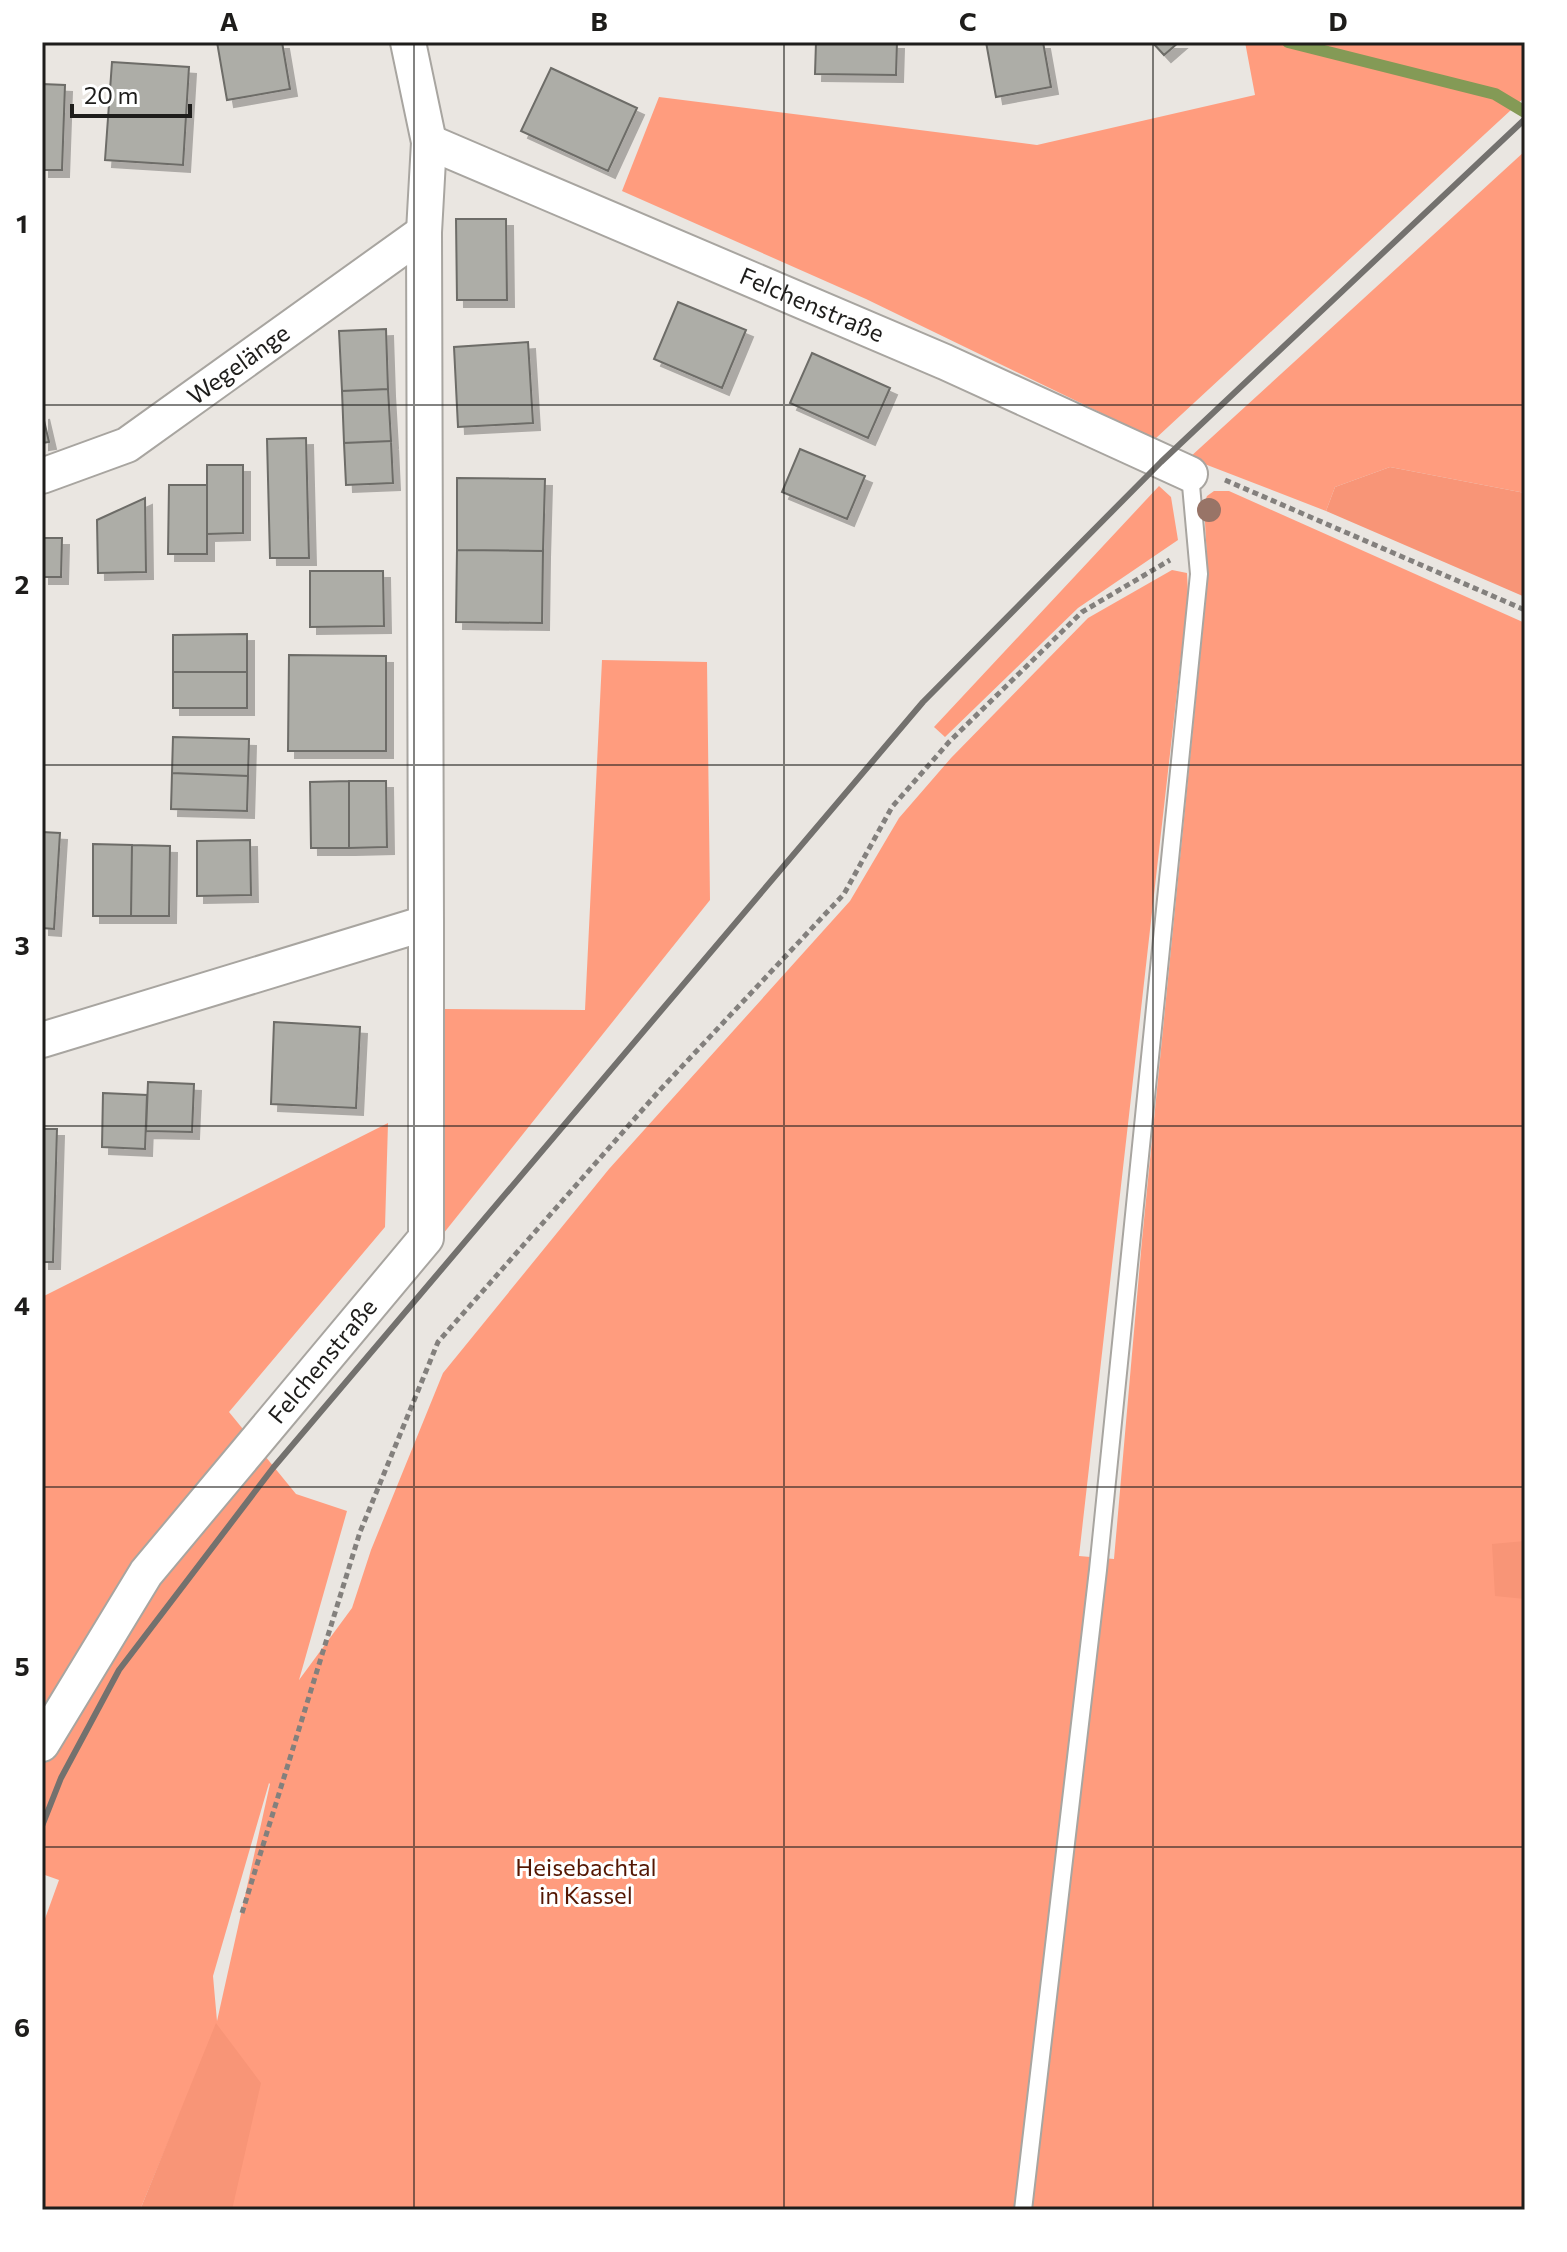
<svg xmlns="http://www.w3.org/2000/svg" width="1567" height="2252" viewBox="0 0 1567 2252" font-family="Commissioner,sans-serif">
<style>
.green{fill:#ff9c7e;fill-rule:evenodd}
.forest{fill:#f89577}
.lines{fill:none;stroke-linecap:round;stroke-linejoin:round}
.stream{stroke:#849a56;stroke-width:12}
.building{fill:#adada7;stroke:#6d6c67;stroke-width:2;filter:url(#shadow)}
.service-casing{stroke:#a8a5a0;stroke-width:20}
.minor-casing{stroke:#a8a5a0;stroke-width:38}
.path{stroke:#83807d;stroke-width:5;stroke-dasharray:6 4;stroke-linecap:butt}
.service{stroke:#fff;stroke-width:16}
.minor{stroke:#fff;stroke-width:34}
.rail{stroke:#73716e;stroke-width:6}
.tree{fill:#987467}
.grid{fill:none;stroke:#1e1d1b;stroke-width:2;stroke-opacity:0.55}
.labels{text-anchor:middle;stroke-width:6;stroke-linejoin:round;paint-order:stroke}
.street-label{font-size:24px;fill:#1e1d1b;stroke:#fff}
.park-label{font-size:24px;fill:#541703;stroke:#fff}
.neatline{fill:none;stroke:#1e1d1b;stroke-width:3}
.grid-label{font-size:26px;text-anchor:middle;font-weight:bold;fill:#1e1d1b}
</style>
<defs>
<filter id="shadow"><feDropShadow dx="7" dy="7" stdDeviation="0" flood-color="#0004"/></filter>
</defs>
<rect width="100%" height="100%" fill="#eae6e1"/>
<path class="green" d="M 1245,42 L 1525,42 L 1525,97 L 1155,439 L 866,299 L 622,191 L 659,97 L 1037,145 L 1255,95 Z
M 1525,151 L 1525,493 L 1390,467 L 1335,487 L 1326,511 L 1189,458 Z
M 1159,486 L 1171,497 L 1178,540 L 1078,608 L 945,737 L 934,727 Z
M 1214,491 L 1229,491 L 1525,623 L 1525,2210 L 161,2210 L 215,2029 L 140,2210 L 42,2210 L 42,1927 L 59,1880 L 42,1874 L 42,1297 L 388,1123 L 385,1227 L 229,1412 L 296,1494 L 347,1511 L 299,1680 L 352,1608 L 371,1550 L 443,1373 L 609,1169 L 850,901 L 899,818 L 951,758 L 1088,618 L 1172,570 L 1187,573 L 1188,595 L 1079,1556 L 1114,1559 L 1142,1240 L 1208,577 L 1204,504 L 1207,496 ZM 269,1783 L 270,1784 L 217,2021 L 213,1976 Z
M 602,660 L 707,662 L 710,900 L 443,1234 L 444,1009 L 585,1010 Z"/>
<path class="forest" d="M 1390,467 L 1525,493 L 1525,597 L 1326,511 L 1335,487 Z
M 1525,1541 L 1525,1599 L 1495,1596 L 1492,1544 Z
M 216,2023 L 261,2083 L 232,2210 L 140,2210 Z"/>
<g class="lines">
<path class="stream" d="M 1288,42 L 1495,94 L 1525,112"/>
</g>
<path class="building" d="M 217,42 L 282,42 L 290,89 L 227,100 Z
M 816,42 L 897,42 L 896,75 L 815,74 Z
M 986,42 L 1043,42 L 1051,87 L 996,97 Z
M 1152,42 L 1179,42 L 1164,55 Z
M 112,62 L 189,67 L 183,165 L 105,160 Z
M 551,68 L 637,108 L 608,171 L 521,131 Z
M 42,84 L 65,85 L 62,170 L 42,170 Z
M 456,219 L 506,219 L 507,300 L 457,300 Z
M 678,302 L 746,330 L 722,388 L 654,359 Z
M 386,329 L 388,389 L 342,391 L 339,331 Z
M 528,342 L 533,423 L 458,427 L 454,347 Z
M 812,353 L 890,388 L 868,438 L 790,403 Z
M 388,389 L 391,441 L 344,443 L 342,391 Z
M 42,412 L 49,442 L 42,443 Z
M 306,438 L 309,558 L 270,558 L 267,439 Z
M 391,441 L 393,483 L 346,485 L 344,443 Z
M 800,449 L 865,476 L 847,519 L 782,492 Z
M 207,465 L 243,465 L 243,533 L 207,534 Z
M 457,478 L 545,479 L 543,551 L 457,550 Z
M 169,485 L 207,485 L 207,554 L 168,554 Z
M 145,498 L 146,572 L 98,573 L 97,520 Z
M 42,538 L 62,538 L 61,577 L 42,577 Z
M 457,550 L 543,551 L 542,623 L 456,622 Z
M 310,571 L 383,571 L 384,626 L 310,627 Z
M 247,634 L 247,672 L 173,672 L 173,635 Z
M 289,655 L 386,656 L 386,751 L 288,751 Z
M 173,672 L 247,672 L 247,708 L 173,708 Z
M 173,737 L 249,739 L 248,776 L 172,773 Z
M 172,773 L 248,776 L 247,811 L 171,809 Z
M 349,781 L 386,781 L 387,847 L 349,848 Z
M 349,781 L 349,848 L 311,848 L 310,782 Z
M 42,832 L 60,833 L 54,929 L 42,928 Z
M 250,840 L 251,895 L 197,896 L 197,841 Z
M 93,844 L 132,845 L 131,916 L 93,916 Z
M 132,845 L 170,846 L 169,916 L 131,916 Z
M 274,1022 L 360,1027 L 356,1108 L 271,1104 Z
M 148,1082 L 194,1084 L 192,1132 L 146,1131 Z
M 103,1093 L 147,1095 L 145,1149 L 102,1147 Z
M 42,1129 L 57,1129 L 53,1262 L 42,1262 Z"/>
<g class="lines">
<defs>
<path id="service" d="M 1023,2210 L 1098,1570 L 1199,574 L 1190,474"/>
<g id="minor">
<path id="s1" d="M 429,142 L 945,362 L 1190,474"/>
<path id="s2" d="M 42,476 L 127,445 L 424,232"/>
<path d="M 42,1040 L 426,923 L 424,232 L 429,142 L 408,42"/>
<path id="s3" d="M 42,1744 L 146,1573 L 426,1238 L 426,923"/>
</g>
</defs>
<use href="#service" class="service-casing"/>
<use href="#minor" class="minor-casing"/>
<path class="path" d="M 1225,480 L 1525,610
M 242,1913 L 360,1532 L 438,1342 L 659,1091 L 844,894 L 892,807 L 949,742 L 1082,612 L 1170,560"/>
<use href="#service" class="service"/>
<use href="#minor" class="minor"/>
<path class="rail" d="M 42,1826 L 61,1778 L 119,1670 L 273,1468 L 923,702 L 1161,462 L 1525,119"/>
</g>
<circle class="tree" cx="1209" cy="510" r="12"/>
<path class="grid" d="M 414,42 L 414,2210M 784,42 L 784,2210M 1153,42 L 1153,2210M 42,405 L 1525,405M 42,765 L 1525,765M 42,1126 L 1525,1126M 42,1487 L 1525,1487M 42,1847 L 1525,1847"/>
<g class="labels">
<g class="street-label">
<text dy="8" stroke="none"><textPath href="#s1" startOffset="416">Felchenstraße</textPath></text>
<text dy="8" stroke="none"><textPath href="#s2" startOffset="228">Wegelänge</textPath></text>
<text dy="8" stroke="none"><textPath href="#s3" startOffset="476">Felchenstraße</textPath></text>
</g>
<g class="park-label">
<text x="586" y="1876">Heisebachtal<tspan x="586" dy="28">in Kassel</tspan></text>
</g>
</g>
<rect width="1567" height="2252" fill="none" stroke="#ffffff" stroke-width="88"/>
<path d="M72 104v12h118v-12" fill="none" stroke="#1e1d1b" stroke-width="4"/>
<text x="84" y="104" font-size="24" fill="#1e1d1b" stroke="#ffffff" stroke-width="6" paint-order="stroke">20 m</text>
<rect x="44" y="44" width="1479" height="2164" class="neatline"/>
<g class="grid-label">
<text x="229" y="31">A</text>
<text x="599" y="31">B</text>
<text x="968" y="31">C</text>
<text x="1338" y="31">D</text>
<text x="22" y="233">1</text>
<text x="22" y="594">2</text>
<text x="22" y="955">3</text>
<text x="22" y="1315">4</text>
<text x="22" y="1676">5</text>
<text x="22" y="2037">6</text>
</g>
</svg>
